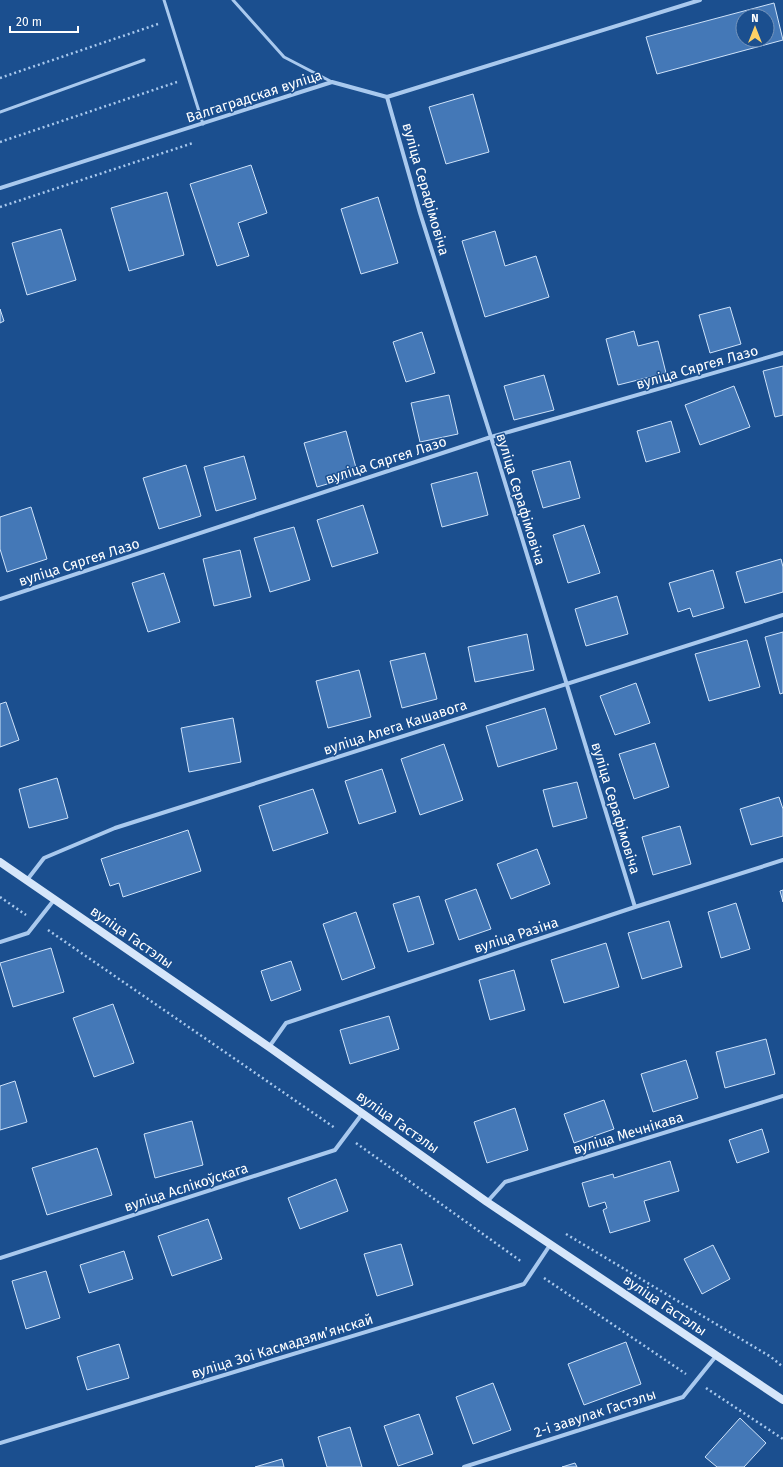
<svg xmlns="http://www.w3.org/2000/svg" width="783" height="1467" viewBox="0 0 783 1467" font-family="'Fira Sans',sans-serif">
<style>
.building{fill:#4478b7;stroke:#cfe3fa;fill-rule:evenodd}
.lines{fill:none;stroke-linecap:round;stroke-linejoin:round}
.path{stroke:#a9c9ee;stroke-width:2.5;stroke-dasharray:2 3;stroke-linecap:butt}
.service{stroke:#a9c9ee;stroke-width:3}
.minor{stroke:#a9c9ee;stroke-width:4}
.secondary{stroke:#d6e6fa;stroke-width:8}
.labels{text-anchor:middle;stroke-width:3;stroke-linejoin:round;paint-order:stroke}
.street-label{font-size:14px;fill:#fff;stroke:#1b4f8f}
</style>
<rect width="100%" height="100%" fill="#1b4f8f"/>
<path class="building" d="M 774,3 L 783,40 L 657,74 L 646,37 ZM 743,16 L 767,16 L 767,40 L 743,40 Z
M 473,94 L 489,152 L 446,164 L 429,107 Z
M 251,165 L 267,213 L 238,223 L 249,256 L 217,266 L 190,184 Z
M 167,192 L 184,255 L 129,271 L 111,208 Z
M 378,197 L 398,263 L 361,274 L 341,209 Z
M 61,229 L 76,280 L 27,295 L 12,243 Z
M 495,231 L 505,266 L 536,256 L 549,297 L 485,317 L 462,241 Z
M 730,307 L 741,344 L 710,353 L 699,315 Z
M 0,309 L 4,321 L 0,323 Z
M 634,331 L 638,346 L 658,341 L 666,373 L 618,385 L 606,339 Z
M 422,332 L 435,373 L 406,382 L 393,342 Z
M 783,366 L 783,415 L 775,417 L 763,371 Z
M 544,375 L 554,410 L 514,420 L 504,386 Z
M 734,386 L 750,427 L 700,445 L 685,405 Z
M 449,395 L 458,434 L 420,442 L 411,403 Z
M 671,421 L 680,452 L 646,462 L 637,431 Z
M 346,431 L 358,475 L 317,487 L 304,443 Z
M 244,456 L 256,499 L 216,511 L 204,467 Z
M 570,461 L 580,498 L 543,508 L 532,471 Z
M 186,465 L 201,516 L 159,529 L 143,478 Z
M 477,472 L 488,515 L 442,527 L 431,484 Z
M 363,505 L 378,553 L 332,567 L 317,520 Z
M 31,507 L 47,559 L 7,572 L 0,549 L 0,517 Z
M 584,525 L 600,573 L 568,583 L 553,535 Z
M 294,527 L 310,580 L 270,592 L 254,538 Z
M 240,550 L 251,597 L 214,606 L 203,559 Z
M 781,559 L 783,567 L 783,592 L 745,603 L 736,572 Z
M 713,570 L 724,608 L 693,617 L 690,608 L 678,612 L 669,583 Z
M 164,573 L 180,622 L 148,632 L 132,583 Z
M 617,596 L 628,634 L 586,646 L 575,609 Z
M 783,632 L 783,693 L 780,694 L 765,637 Z
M 527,634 L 534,670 L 475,682 L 468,647 Z
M 747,640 L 760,687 L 709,701 L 695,654 Z
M 425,653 L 437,699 L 402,708 L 390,661 Z
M 359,670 L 371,717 L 328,728 L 316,681 Z
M 636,683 L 650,723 L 615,735 L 600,696 Z
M 6,702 L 19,740 L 0,747 L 0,704 Z
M 545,708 L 557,749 L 498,767 L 486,726 Z
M 233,718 L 241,762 L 189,772 L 181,728 Z
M 655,743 L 669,787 L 634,799 L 619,754 Z
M 444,744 L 463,800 L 420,815 L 401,759 Z
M 382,769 L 396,812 L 359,824 L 345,781 Z
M 57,778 L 68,818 L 29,828 L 19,789 Z
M 577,782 L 587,818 L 553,827 L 543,790 Z
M 313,789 L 328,833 L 273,851 L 259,806 Z
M 779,797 L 783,809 L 783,836 L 751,845 L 740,809 Z
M 680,826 L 691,864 L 653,875 L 642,837 Z
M 188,830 L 201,871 L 123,897 L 119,883 L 110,886 L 101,859 Z
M 537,849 L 550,884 L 511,899 L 497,864 Z
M 476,889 L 491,929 L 459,940 L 445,900 Z
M 783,890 L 783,902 L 780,891 Z
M 419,896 L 434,944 L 408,952 L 393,904 Z
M 736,903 L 750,949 L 721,958 L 708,912 Z
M 356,912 L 375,968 L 342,980 L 323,924 Z
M 669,921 L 682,967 L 642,979 L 628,933 Z
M 606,943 L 619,987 L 564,1003 L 551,960 Z
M 51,948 L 64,992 L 13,1007 L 0,963 Z
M 291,961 L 301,990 L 271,1001 L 261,971 Z
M 514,970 L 525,1010 L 490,1020 L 479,980 Z
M 113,1004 L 134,1063 L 94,1077 L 73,1018 Z
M 389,1016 L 399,1049 L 350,1064 L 340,1030 Z
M 766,1039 L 775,1074 L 725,1088 L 716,1052 Z
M 686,1060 L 698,1098 L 653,1112 L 641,1074 Z
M 15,1081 L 27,1122 L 0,1130 L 0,1086 Z
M 604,1100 L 614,1129 L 574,1143 L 564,1114 Z
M 515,1108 L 528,1150 L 487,1163 L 474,1122 Z
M 192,1121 L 203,1165 L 155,1178 L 144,1134 Z
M 762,1129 L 769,1152 L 737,1163 L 729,1140 Z
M 97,1148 L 112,1195 L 47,1215 L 32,1168 Z
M 670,1161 L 679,1191 L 644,1201 L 650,1221 L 610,1233 L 603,1210 L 607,1208 L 605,1202 L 589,1207 L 582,1183 L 613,1174 L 614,1178 Z
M 336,1179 L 348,1211 L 300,1229 L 288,1198 Z
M 208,1219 L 222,1259 L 172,1276 L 158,1236 Z
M 401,1244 L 413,1285 L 377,1296 L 364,1254 Z
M 713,1245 L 730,1279 L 702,1294 L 684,1259 Z
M 124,1251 L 133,1279 L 89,1293 L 80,1265 Z
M 46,1271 L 60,1318 L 26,1329 L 12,1281 Z
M 626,1342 L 641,1384 L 584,1405 L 568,1364 Z
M 119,1344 L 129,1378 L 87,1390 L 77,1357 Z
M 493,1383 L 511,1430 L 473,1444 L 456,1397 Z
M 419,1414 L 433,1454 L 398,1466 L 384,1426 Z
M 740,1418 L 766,1443 L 744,1467 L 717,1467 L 705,1457 Z
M 350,1427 L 362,1467 L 327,1467 L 318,1437 Z
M 282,1459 L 284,1467 L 255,1467 Z
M 575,1463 L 577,1467 L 562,1467 Z"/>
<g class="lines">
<path class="path" d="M 0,78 L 158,24
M 0,142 L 177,82
M 0,207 L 193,143
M 0,897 L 26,915
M 48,930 L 335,1128
M 356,1143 L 522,1262
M 566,1234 L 771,1357 L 783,1367
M 544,1278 L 686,1374
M 706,1388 L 783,1439"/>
<path class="service" d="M 164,0 L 203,124
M 233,0 L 284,57 L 332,82
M 0,112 L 144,60"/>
<path class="minor" d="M 387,97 L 420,213 L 491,437 L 635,907
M 0,188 L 332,82 L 387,97 L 700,0
M 0,599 L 491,437 L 783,353
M 27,880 L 44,858 L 115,828 L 783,615
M 0,942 L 28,933 L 54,900
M 269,1047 L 286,1023 L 635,907 L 783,860
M 487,1202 L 505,1182 L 783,1096
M 0,1258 L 335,1150 L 362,1114
M 0,1443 L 524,1284 L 550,1245
M 464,1467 L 683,1397 L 716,1356"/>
<path class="secondary" d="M 0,862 L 269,1047 L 487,1202 L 783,1400"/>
</g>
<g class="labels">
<g class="street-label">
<text transform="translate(254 96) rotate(-18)" y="5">Валгаградская вуліца</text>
<text transform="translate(426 189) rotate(74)" y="5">вуліца Серафімовіча</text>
<text transform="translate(697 367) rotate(-16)" y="5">вуліца Сяргея Лазо</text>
<text transform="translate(386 460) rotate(-18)" y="5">вуліца Сяргея Лазо</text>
<text transform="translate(521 499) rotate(73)" y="5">вуліца Серафімовіча</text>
<text transform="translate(79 562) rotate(-18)" y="5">вуліца Сяргея Лазо</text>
<text transform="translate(395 727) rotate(-18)" y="5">вуліца Алега Кашавога</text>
<text transform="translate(616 808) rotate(73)" y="5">вуліца Серафімовіча</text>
<text transform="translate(516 935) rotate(-18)" y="5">вуліца Разіна</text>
<text transform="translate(132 937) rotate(35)" y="5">вуліца Гастэлы</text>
<text transform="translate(398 1122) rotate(35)" y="5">вуліца Гастэлы</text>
<text transform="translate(628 1133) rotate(-17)" y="5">вуліца Мечнікава</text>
<text transform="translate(186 1187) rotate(-18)" y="5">вуліца Аслікоўскага</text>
<text transform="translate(665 1305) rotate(34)" y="5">вуліца Гастэлы</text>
<text transform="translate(282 1346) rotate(-17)" y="5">вуліца Зоі Касмадзямʼянскай</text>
<text transform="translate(595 1413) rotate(-18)" y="5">2-і завулак Гастэлы</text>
</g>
</g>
<g transform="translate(755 28)"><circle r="19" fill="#1b4f8f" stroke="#7695bc"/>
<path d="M0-3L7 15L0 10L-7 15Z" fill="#ffd166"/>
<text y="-6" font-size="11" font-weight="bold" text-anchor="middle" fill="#ffffff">N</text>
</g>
<path d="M10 26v6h68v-6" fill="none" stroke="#ffffff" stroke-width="2"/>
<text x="16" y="26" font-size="12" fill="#ffffff" stroke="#1b4f8f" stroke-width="3" paint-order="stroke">20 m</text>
</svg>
